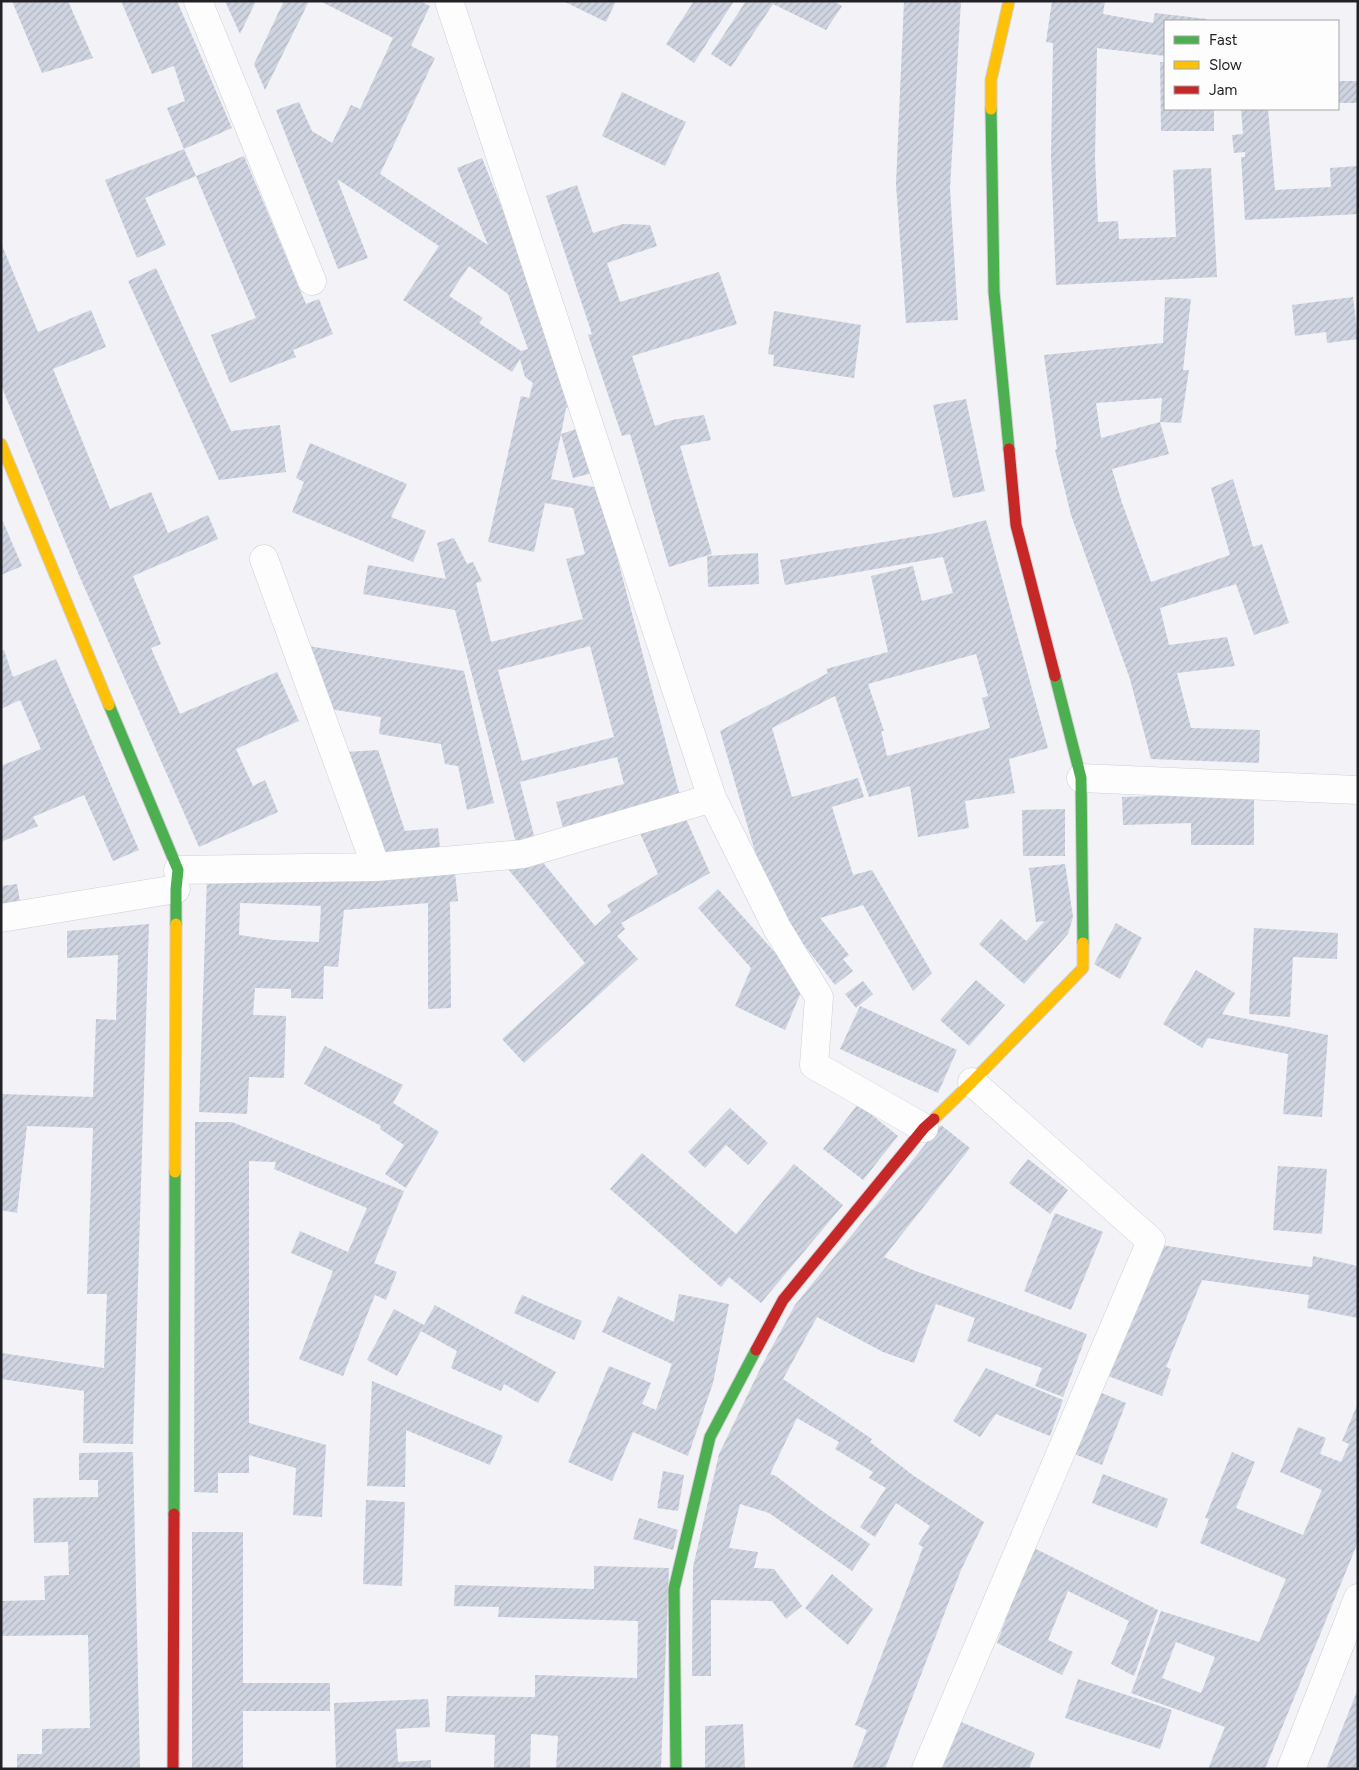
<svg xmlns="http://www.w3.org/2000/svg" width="1359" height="1770" viewBox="0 0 1359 1770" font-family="Figtree,sans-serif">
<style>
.building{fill:url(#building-hatch);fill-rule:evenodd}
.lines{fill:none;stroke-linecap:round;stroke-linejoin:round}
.street-casing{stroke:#d0cfd4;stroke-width:29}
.fast-casing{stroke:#d0cfd4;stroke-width:13}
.slow-casing{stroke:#d0cfd4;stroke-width:13}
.jam-casing{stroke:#d0cfd4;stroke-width:13}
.street{stroke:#fdfdfe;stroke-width:28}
.fast{stroke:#4caf50;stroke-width:11}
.slow{stroke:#ffc107;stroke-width:11}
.jam{stroke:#c62828;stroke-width:11}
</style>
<defs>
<pattern id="building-hatch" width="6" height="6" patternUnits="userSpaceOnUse" patternTransform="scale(1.25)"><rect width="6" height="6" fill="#cfd4e1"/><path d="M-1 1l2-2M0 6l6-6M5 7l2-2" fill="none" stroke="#b1b6c1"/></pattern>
</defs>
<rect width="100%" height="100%" fill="#f2f2f7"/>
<path class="building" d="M 12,1 L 68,1 L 93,58 L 42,73 Z
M 121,1 L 177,1 L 232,128 L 184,149 L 167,108 L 185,101 L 174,66 L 152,74 Z
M 225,1 L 256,1 L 240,34 Z
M 284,1 L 309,1 L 265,90 L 254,64 Z
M 320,1 L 420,1 L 430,6 L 411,46 L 435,58 L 380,174 L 488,245 L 457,168 L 482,158 L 528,273 L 576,404 L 566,408 L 561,434 L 583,427 L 596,472 L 573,478 L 561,434 L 551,479 L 599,488 L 681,800 L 564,831 L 556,802 L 624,784 L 617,757 L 520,782 L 535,839 L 516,843 L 455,610 L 363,594 L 368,565 L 446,579 L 437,543 L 454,538 L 467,564 L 473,562 L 482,581 L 476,583 L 491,642 L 583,619 L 566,559 L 585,554 L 573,508 L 545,503 L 534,552 L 488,542 L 521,396 L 529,398 L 533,383 L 525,377 L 520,359 L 512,372 L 403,300 L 439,246 L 337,179 L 368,258 L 338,269 L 276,110 L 299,102 L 312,131 L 332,143 L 351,105 L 360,109 L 393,38 ZM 469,266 L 508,294 L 528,349 L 521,351 L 479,323 L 483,318 L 449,296 ZM 590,646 L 614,737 L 522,761 L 498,670 Z
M 563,1 L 616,1 L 606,22 Z
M 694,1 L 734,1 L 694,63 L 666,44 Z
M 746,1 L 833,1 L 842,6 L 826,30 L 773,4 L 731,67 L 711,54 Z
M 904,1 L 961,1 L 950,188 L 958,320 L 906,323 L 896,184 Z
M 1052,1 L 1105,1 L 1103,14 L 1153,23 L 1155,13 L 1207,19 L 1207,21 L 1165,21 L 1165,56 L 1097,48 L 1095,158 L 1098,222 L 1118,221 L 1119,239 L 1176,237 L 1173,170 L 1211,168 L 1217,277 L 1056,285 L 1051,156 L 1053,43 L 1046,42 Z
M 1160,62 L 1165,62 L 1165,109 L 1214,109 L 1214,131 L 1161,131 Z
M 1338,81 L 1358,81 L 1358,103 L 1338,103 Z
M 622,92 L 686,122 L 665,166 L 602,136 Z
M 1241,109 L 1268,109 L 1275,190 L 1331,187 L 1330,168 L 1358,166 L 1358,214 L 1245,220 L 1241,157 L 1245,157 L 1245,152 L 1234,153 L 1232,135 L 1243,134 Z
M 184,149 L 196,176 L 145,198 L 166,245 L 137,258 L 105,180 Z
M 244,156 L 306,304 L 319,299 L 333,334 L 293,350 L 296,357 L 230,383 L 211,335 L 256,318 L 196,176 Z
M 577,185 L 593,233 L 623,224 L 650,225 L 657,246 L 607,263 L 620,302 L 719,272 L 737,324 L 632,356 L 655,426 L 672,420 L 704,415 L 711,440 L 680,446 L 712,554 L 669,567 L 630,434 L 622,436 L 588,335 L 592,334 L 546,196 Z
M 1,243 L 38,332 L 91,310 L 106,347 L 53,369 L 110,509 L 151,492 L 168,533 L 208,515 L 218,539 L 133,576 L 161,644 L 151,648 L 180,714 L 277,672 L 299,721 L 236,749 L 253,786 L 265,780 L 278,812 L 199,847 L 78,573 L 1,385 Z
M 156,268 L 231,431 L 280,425 L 286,472 L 219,480 L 128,281 Z
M 1165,297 L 1191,299 L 1183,370 L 1189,370 L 1181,423 L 1160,422 L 1169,454 L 1112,469 L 1122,503 L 1151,582 L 1230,555 L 1211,488 L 1233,479 L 1253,547 L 1262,544 L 1289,623 L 1254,635 L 1236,584 L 1160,608 L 1169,645 L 1227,637 L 1235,666 L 1177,673 L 1191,728 L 1260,730 L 1259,763 L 1151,759 L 1130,679 L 1071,515 L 1055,450 L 1057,449 L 1044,355 L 1163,343 ZM 1162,398 L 1160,422 L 1101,438 L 1096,403 Z
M 1353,297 L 1358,339 L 1327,343 L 1326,332 L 1295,336 L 1292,305 Z
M 774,311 L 861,325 L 854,378 L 773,366 L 774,355 L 768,354 Z
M 966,399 L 985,491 L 953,498 L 933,405 Z
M 310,443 L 407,484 L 391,517 L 426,531 L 413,562 L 292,512 L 304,482 L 296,478 Z
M 1,517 L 22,566 L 1,575 Z
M 986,520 L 1048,748 L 1009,759 L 1015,793 L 965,801 L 969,828 L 918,837 L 910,786 L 869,797 L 835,696 L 772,728 L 792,797 L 858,778 L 864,797 L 832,807 L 853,875 L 872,870 L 932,973 L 913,991 L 863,905 L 820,918 L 849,955 L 843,959 L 853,971 L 835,985 L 769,900 L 720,731 L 828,673 L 826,669 L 888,652 L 871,576 L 913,566 L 922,601 L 953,593 L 943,557 L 785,585 L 780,560 L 936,533 ZM 976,654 L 988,696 L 982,698 L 990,728 L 887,756 L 881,731 L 884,731 L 868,684 Z
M 758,553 L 759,584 L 708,587 L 707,556 Z
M 308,646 L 464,671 L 494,803 L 467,810 L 458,766 L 445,764 L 441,744 L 379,734 L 381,717 L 323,708 Z
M 4,650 L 13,677 L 56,659 L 139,850 L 113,861 L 84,795 L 33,817 L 38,826 L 1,842 L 1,766 L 41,749 L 20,700 L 1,709 L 1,651 Z
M 378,750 L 405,831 L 438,828 L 440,848 L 380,855 L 346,752 Z
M 1191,795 L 1254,795 L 1254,845 L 1191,845 L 1191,823 L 1123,825 L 1122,797 Z
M 1065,809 L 1065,856 L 1023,856 L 1022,810 Z
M 683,812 L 710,873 L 621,923 L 625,929 L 617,936 L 638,959 L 524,1063 L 502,1039 L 585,963 L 508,869 L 540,859 L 595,926 L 611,912 L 607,905 L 658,874 L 639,831 Z
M 1065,864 L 1073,917 L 1068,934 L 1024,984 L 979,944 L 1001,919 L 1026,941 L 1045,921 L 1036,922 L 1029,868 Z
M 455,873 L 458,901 L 450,902 L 451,1008 L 428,1009 L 428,903 L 344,910 L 338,967 L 324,966 L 323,999 L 291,998 L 291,989 L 255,988 L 253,1015 L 286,1016 L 284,1078 L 249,1077 L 247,1114 L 199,1112 L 207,878 ZM 240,903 L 321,906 L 319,942 L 274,940 L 239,935 Z
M 17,884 L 21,907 L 1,910 L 1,886 Z
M 718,889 L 804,985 L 785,1030 L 735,1006 L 751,968 L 698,908 Z
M 1116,923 L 1142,938 L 1120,979 L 1094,964 Z
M 149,924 L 133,1444 L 83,1443 L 84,1391 L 1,1379 L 1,1353 L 104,1368 L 107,1294 L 87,1294 L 93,1128 L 27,1126 L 17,1213 L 1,1210 L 1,1094 L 93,1097 L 96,1019 L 116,1020 L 118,955 L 67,958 L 67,931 Z
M 1254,928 L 1338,933 L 1337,959 L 1293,957 L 1290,1017 L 1249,1014 Z
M 1196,970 L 1235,993 L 1222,1014 L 1328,1035 L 1322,1117 L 1283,1114 L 1288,1054 L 1208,1038 L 1202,1048 L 1163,1024 Z
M 976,980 L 1005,1005 L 969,1046 L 940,1020 Z
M 863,981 L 873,994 L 856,1008 L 845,994 Z
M 860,1006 L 957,1050 L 938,1093 L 840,1049 Z
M 325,1046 L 403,1085 L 393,1103 L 439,1132 L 406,1188 L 385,1174 L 404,1145 L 380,1129 L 381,1126 L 304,1084 Z
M 858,1104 L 898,1136 L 863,1180 L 823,1149 Z
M 730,1108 L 768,1143 L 748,1165 L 726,1145 L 705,1168 L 688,1152 Z
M 195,1122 L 232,1122 L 404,1191 L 374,1263 L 397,1272 L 386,1300 L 375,1295 L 343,1376 L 299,1359 L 333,1271 L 291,1253 L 300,1231 L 348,1252 L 367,1208 L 274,1169 L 276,1162 L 249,1161 L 249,1423 L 326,1445 L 322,1517 L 293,1515 L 296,1468 L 249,1455 L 249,1473 L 218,1473 L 218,1493 L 194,1492 Z
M 941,1125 L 970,1148 L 884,1257 L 913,1270 L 1087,1334 L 1063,1397 L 1035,1386 L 1042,1368 L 967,1341 L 975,1318 L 936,1304 L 914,1363 L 883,1352 L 817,1317 L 783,1379 L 872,1439 L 870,1442 L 914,1476 L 984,1522 L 961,1570 L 885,1769 L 852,1769 L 867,1730 L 855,1725 L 923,1547 L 918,1544 L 930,1526 L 896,1503 L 875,1537 L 860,1527 L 886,1488 L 869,1478 L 873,1472 L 835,1449 L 839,1442 L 797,1418 L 770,1474 L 776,1476 L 818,1508 L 870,1544 L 852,1571 L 769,1513 L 740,1504 L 729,1548 L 758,1552 L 754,1568 L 774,1569 L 802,1606 L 786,1619 L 772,1601 L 711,1600 L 711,1676 L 692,1676 L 693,1567 L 719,1454 L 761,1367 L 795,1305 Z
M 642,1153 L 736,1234 L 794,1164 L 843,1205 L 761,1303 L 729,1277 L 721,1287 L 610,1189 Z
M 1028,1159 L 1068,1190 L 1050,1214 L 1009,1183 Z
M 1278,1166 L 1327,1169 L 1322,1234 L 1273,1230 Z
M 1055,1213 L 1103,1232 L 1071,1310 L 1024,1291 Z
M 1161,1245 L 1270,1262 L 1312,1267 L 1313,1256 L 1358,1266 L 1358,1318 L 1307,1308 L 1309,1295 L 1202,1280 L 1166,1367 L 1171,1369 L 1162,1396 L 1108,1376 Z
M 679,1294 L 729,1304 L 713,1383 L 688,1456 L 633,1432 L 612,1481 L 568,1462 L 609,1366 L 651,1383 L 642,1404 L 656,1410 L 672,1364 L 602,1332 L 618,1296 L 674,1322 Z
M 522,1295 L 582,1321 L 574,1340 L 514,1313 Z
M 435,1305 L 556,1372 L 538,1403 L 504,1384 L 501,1391 L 451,1368 L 457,1351 L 421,1331 L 397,1376 L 367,1360 L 394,1309 L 424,1325 Z
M 986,1368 L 1063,1400 L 1050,1436 L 996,1414 L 980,1437 L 953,1421 Z
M 372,1381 L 503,1436 L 490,1465 L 406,1430 L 405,1487 L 367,1486 Z
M 1097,1391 L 1126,1403 L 1102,1465 L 1072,1453 Z
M 1358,1403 L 1358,1542 L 1265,1769 L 1208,1769 L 1225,1727 L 1131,1693 L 1161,1611 L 1259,1642 L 1286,1579 L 1200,1543 L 1209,1519 L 1205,1518 L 1232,1452 L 1255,1462 L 1236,1508 L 1303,1535 L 1322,1490 L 1280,1472 L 1298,1427 L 1326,1438 L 1320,1454 L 1341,1462 L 1349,1444 L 1342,1441 ZM 1176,1642 L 1215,1657 L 1201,1693 L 1162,1678 Z
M 133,1452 L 140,1769 L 17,1769 L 17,1754 L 42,1754 L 42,1729 L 90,1728 L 88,1635 L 1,1636 L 1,1601 L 45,1600 L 44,1576 L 69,1575 L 68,1542 L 34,1543 L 33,1498 L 98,1497 L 98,1480 L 79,1480 L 79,1453 Z
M 663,1471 L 684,1475 L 678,1511 L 657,1508 Z
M 1103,1474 L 1168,1499 L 1157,1528 L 1092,1503 Z
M 366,1500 L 405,1502 L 402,1586 L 363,1584 Z
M 639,1518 L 678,1530 L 673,1550 L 633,1539 Z
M 192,1532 L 243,1532 L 243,1683 L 330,1683 L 330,1711 L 243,1711 L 243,1769 L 192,1769 Z
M 1032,1547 L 1158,1610 L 1134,1676 L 1111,1664 L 1129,1621 L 1068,1591 L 1048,1640 L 1073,1652 L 1062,1675 L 997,1643 Z
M 594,1566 L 669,1568 L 661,1769 L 556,1769 L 558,1736 L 531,1734 L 530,1769 L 494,1768 L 495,1735 L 445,1732 L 447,1696 L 535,1697 L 535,1675 L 637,1678 L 638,1621 L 498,1617 L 499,1607 L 454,1606 L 455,1585 L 594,1589 Z
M 832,1574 L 873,1609 L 848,1645 L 805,1608 Z
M 1078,1679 L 1172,1710 L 1160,1749 L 1065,1718 Z
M 1358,1689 L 1358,1769 L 1326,1769 Z
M 428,1699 L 430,1727 L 396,1729 L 398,1762 L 431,1760 L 431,1769 L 336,1769 L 334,1703 Z
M 961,1722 L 1035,1753 L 1029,1769 L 1001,1769 L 994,1766 L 993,1769 L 942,1769 Z
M 743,1724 L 745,1769 L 705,1769 L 705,1726 Z"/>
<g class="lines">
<defs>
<path id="street" d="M 198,1 L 312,281
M 449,1 L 712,798 L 777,928 L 819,997 L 814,1065 L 924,1128
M 264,559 L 376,867
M 1081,778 L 1358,790
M 178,870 L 376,867 L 523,854 L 712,798
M 1,918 L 176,889
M 926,1769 L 1151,1241 L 972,1082
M 1291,1769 L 1358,1598"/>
<path id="fast" d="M 991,109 L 994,292 L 1009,449
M 1055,676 L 1081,778 L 1083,943
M 109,705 L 178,870 L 176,889 L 176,924
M 174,1514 L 175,1172
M 676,1769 L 674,1589 L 710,1437 L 756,1350"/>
<path id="slow" d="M 991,109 L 991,80 L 1009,1
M 1,444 L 109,705
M 934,1119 L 972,1082 L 1083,968 L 1083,943
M 175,1172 L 176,924"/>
<path id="jam" d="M 1009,449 L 1016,525 L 1055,676
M 756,1350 L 783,1300 L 924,1128 L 934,1119
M 173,1769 L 174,1514"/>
</defs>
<use href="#street" class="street-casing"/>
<use href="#fast" class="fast-casing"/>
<use href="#slow" class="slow-casing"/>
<use href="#jam" class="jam-casing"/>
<use href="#street" class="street"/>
<use href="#fast" class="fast"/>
<use href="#slow" class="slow"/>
<use href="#jam" class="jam"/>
</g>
<rect width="1359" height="1770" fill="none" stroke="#222226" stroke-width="5"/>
<rect x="1164" y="20" width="175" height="90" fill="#fdfdfd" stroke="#a5a5a7"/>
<rect x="1174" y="36" width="25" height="8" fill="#4caf50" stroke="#a5a5a7"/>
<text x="1209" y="45" font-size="15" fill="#222226">Fast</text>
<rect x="1174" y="61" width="25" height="8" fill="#ffc107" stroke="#a5a5a7"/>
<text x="1209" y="70" font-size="15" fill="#222226">Slow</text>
<rect x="1174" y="86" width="25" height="8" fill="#c62828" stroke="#a5a5a7"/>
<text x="1209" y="95" font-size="15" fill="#222226">Jam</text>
</svg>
